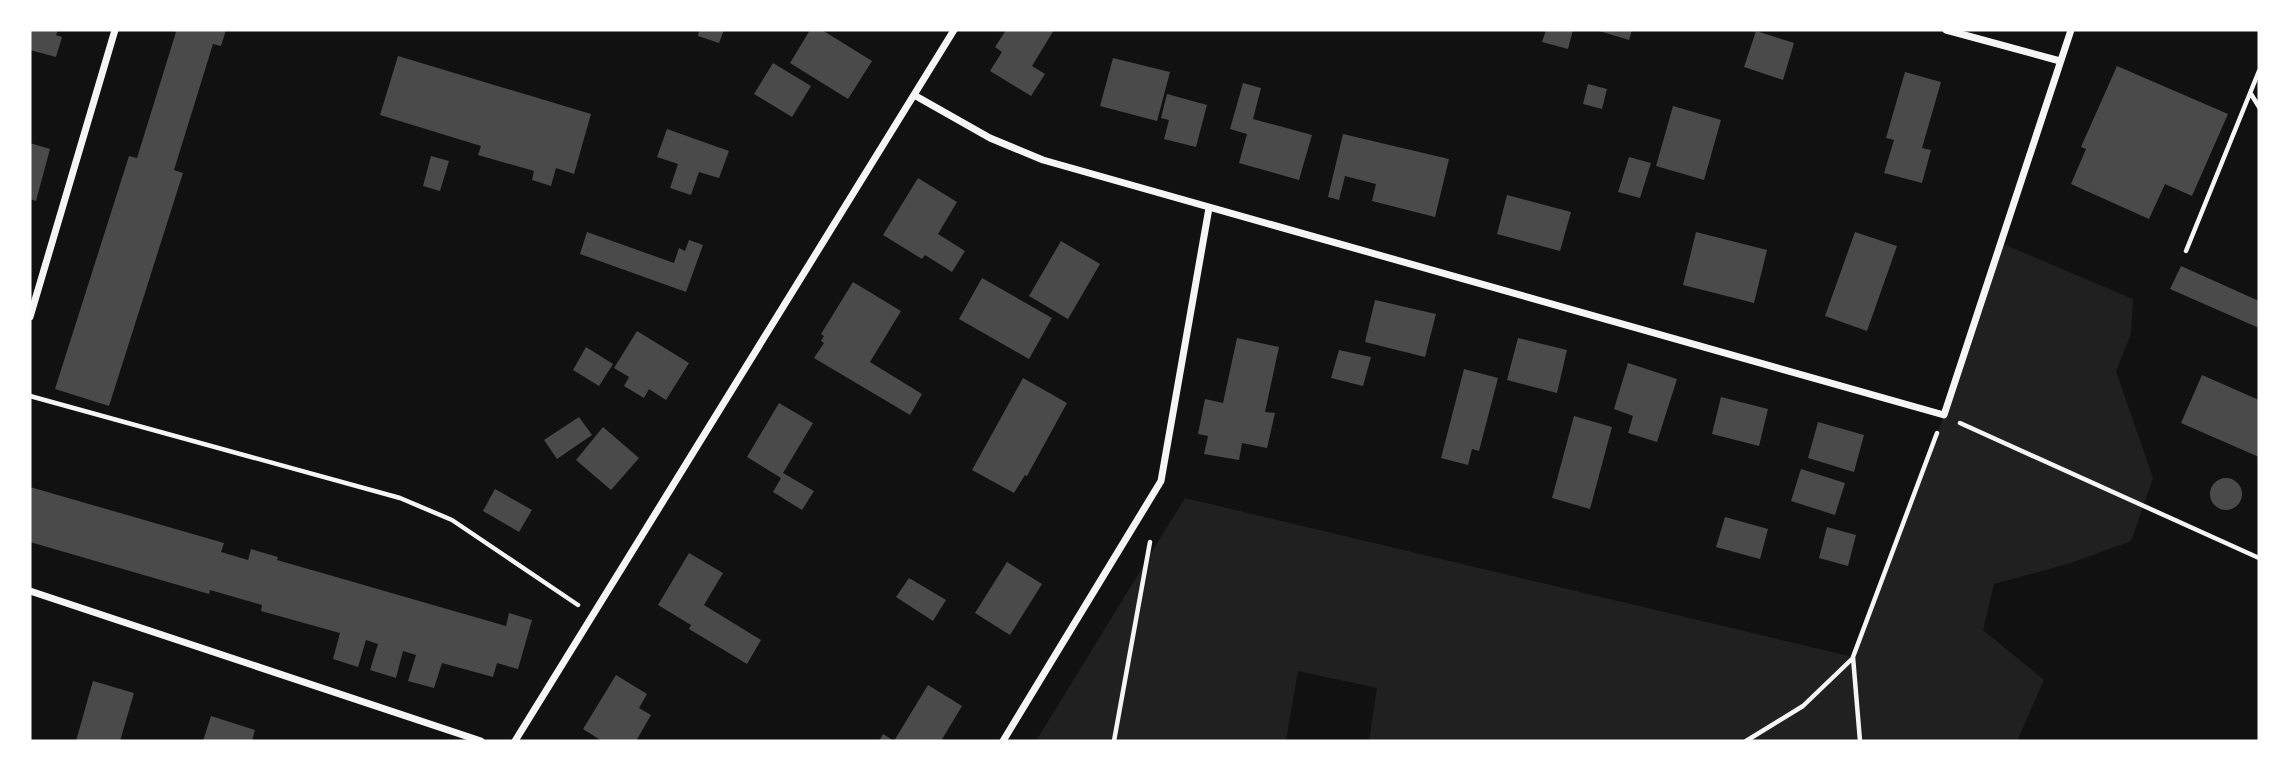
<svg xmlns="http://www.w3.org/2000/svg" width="2289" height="771" viewBox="0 0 2289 771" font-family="'Archivo Narrow',sans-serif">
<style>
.green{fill:#202020}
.building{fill:#4a4a4a}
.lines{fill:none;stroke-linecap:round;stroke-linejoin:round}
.path{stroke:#f5f5f5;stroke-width:4.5}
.minor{stroke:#f5f5f5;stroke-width:7}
</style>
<rect width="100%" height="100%" fill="#111"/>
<path class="green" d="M 2001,243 L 2133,299 L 2131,334 L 2116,371 L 2153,478 L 2131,541 L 2071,563 L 1994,584 L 1983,630 L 2044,680 L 2017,741 L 1369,741 L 1377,688 L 1298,671 L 1286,741 L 1036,741 L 1185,498 L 1853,657 L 1944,415 Z"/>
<path class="building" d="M 30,30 L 58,30 L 56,35 L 62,37 L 56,57 L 30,50 Z
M 170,30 L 226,30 L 221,46 L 213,44 L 174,170 L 183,173 L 109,406 L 55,389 L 129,156 L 137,158 L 176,32 Z
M 699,30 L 724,30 L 719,43 L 698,36 Z
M 810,30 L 822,30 L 872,61 L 848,99 L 790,63 Z
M 1006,30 L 1054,30 L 1032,66 L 1045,74 L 1031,96 L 990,71 L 1002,52 L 995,47 Z
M 1546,30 L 1573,30 L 1568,49 L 1542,42 Z
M 1596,30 L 1632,30 L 1629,40 Z
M 1756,31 L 1794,43 L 1783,80 L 1744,67 Z
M 398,56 L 591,114 L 574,174 L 556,168 L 551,186 L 532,180 L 534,171 L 478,155 L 481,146 L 380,115 Z
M 1113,58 L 1170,72 L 1157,121 L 1100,106 Z
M 773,63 L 811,86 L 792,117 L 754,94 Z
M 2117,66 L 2228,114 L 2192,196 L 2165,184 L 2149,219 L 2071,184 L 2086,149 L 2081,147 Z
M 1905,72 L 1941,82 L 1922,148 L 1931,150 L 1922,183 L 1884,173 L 1894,140 L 1886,138 Z
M 1243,83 L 1261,88 L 1253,119 L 1312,135 L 1299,180 L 1239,163 L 1247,134 L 1230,129 Z
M 1588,84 L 1607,89 L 1602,109 L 1583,104 Z
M 1167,94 L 1207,105 L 1196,147 L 1164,139 L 1169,120 L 1161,118 Z
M 1673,106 L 1721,120 L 1704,180 L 1656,166 Z
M 667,129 L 729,151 L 719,178 L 699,172 L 691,195 L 670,188 L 678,164 L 657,157 Z
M 1343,134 L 1449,159 L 1435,217 L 1372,201 L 1376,184 L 1345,176 L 1339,200 L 1328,197 Z
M 30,143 L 50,149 L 36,201 L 30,199 Z
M 431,156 L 449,161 L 440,191 L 423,186 Z
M 1629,157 L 1651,163 L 1640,198 L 1618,192 Z
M 918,178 L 957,202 L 938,234 L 965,251 L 952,272 L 925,255 L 922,259 L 883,235 Z
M 1507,195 L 1571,212 L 1560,251 L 1497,234 Z
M 587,232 L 674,263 L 679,248 L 685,251 L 689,240 L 703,245 L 686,292 L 580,254 Z
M 1696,232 L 1767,250 L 1754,303 L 1683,285 Z
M 1855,232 L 1897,246 L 1867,331 L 1825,316 Z
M 1061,241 L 1100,264 L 1068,319 L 1029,296 Z
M 2181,266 L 2259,301 L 2259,328 L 2170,289 Z
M 982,278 L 1052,318 L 1029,359 L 959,319 Z
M 853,282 L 901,311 L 870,362 L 922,394 L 910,415 L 814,358 L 824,343 L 821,341 L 824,336 L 821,334 Z
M 1375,300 L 1436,314 L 1425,357 L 1365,342 Z
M 637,331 L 689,363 L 666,400 L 649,389 L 644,398 L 624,386 L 629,377 L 614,368 Z
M 1237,338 L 1279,347 L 1265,412 L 1275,413 L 1267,448 L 1242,443 L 1239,460 L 1204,454 L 1208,436 L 1198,434 L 1205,399 L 1223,403 Z
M 1518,338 L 1567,350 L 1557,393 L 1507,380 Z
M 586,347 L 613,364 L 599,386 L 573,370 Z
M 1339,350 L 1371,357 L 1363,386 L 1331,378 Z
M 1628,363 L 1677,379 L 1657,442 L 1628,433 L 1633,416 L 1614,409 Z
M 1464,369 L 1498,378 L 1479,451 L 1472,449 L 1468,465 L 1441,458 Z
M 2202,375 L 2259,400 L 2259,457 L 2181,423 Z
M 1023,378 L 1067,403 L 1027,476 L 1025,475 L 1014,493 L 972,470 Z
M 1721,397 L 1768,409 L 1759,446 L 1712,434 Z
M 779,403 L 813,423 L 783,473 L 814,491 L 802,510 L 773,492 L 781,478 L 747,457 Z
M 1574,416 L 1612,427 L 1590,509 L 1552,498 Z
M 579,417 L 592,435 L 557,459 L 544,440 Z
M 1818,422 L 1864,435 L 1854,472 L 1808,458 Z
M 603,427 L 639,458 L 611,490 L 576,460 Z
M 1801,469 L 1845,483 L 1835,515 L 1791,501 Z
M2210 494a16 16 0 1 1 32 0a16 16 0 1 1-32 0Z
M 30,487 L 224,543 L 221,552 L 248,560 L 251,549 L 278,557 L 277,560 L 506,626 L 509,613 L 532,620 L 518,669 L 497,663 L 493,677 L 442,663 L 434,688 L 408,681 L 416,655 L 403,651 L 396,678 L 370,670 L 378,644 L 366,640 L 358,667 L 333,659 L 340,633 L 261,611 L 262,605 L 210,590 L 209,594 L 30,542 Z
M 495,489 L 532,510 L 519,532 L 483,511 Z
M 1725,517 L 1768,529 L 1760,559 L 1716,547 Z
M 1827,527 L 1856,535 L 1848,566 L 1819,558 Z
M 689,553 L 723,573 L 704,605 L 761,640 L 747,664 L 689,629 L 691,625 L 658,605 Z
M 1007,562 L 1042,584 L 1010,635 L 975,613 Z
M 909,578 L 946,600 L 933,621 L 896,597 Z
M 616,675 L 647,694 L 639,708 L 651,715 L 636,741 L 602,741 L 583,729 Z
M 93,681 L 134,693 L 120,741 L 76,741 Z
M 928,685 L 962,706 L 941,741 L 879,741 L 883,734 L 894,741 Z
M 211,716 L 255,730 L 252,741 L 203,741 Z"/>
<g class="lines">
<path class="path" d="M 2251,94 L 2259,107
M 2186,251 L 2259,71
M 30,396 L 400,498 L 452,520 L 578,605
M 1960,423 L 2259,558
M 1114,741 L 1150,542
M 1746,741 L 1803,706 L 1853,658
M 1860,741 L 1853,657 L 1937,433"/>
<path class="minor" d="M 1946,30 L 2060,61
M 914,95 L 990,138 L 1043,160 L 1944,415 L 2071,30
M 30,317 L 115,30
M 30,591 L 481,741
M 515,741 L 954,30
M 1003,741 L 1161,481 L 1209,208"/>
</g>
<rect width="2289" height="771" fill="none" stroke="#ffffff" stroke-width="63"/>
</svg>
